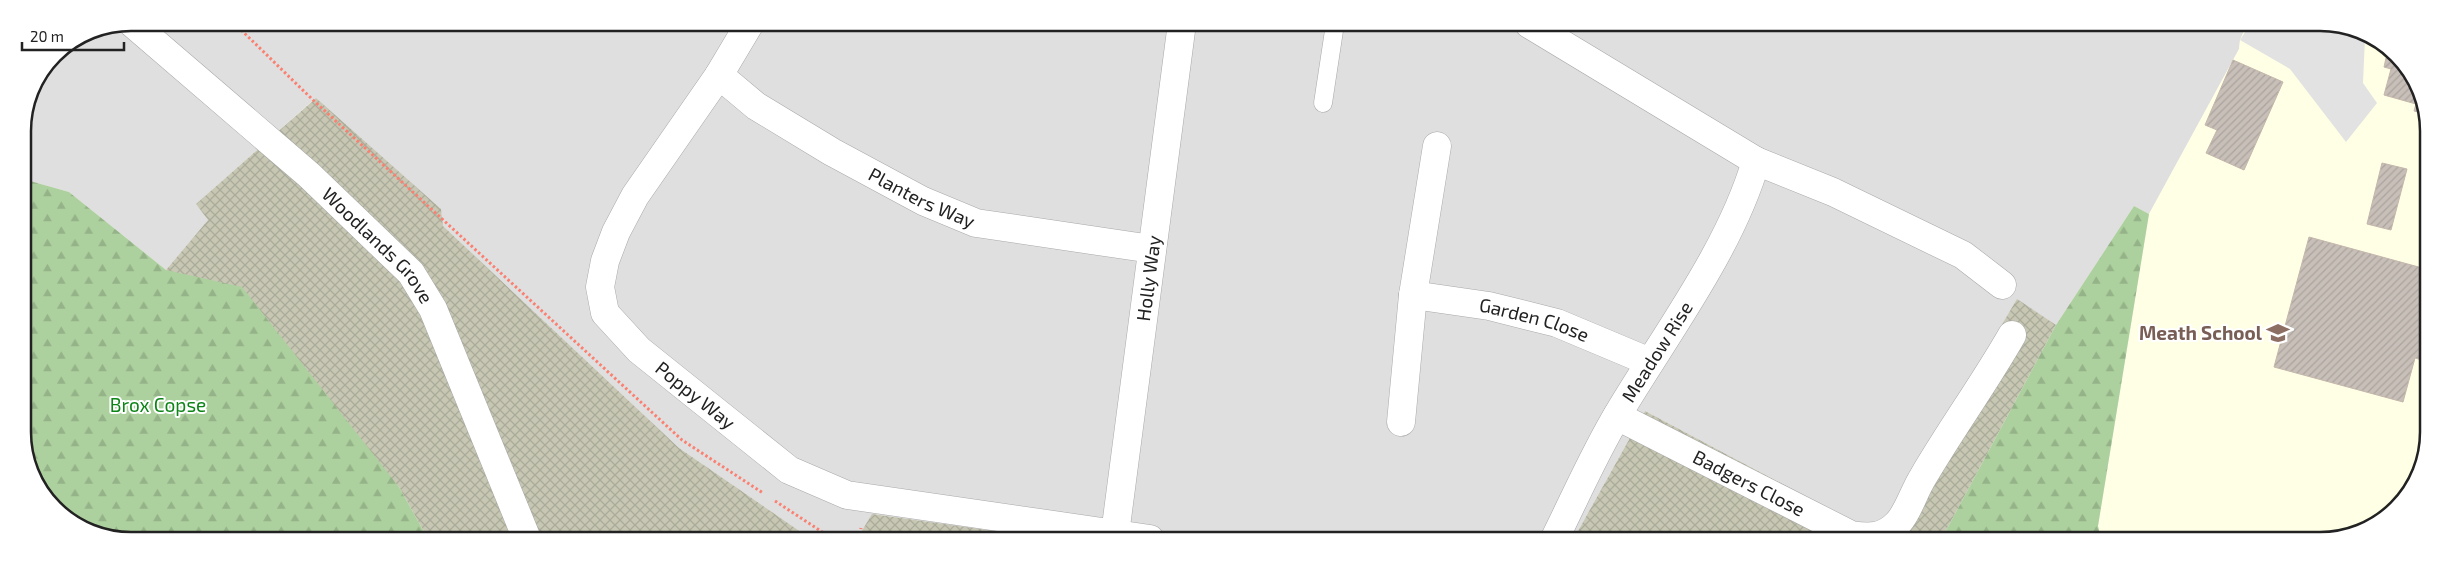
<svg xmlns="http://www.w3.org/2000/svg" width="2451" height="563" viewBox="0 0 2451 563" font-family="'Exo 2',sans-serif">
<style>
.residential{fill:#e0dfdf}
.education{fill:#ffffe5}
.construction{fill:url(#construction-cross-hatch)}
.forest{fill:url(#forest-firs)}
.parking{fill:#e2e2e2}
.building{fill:url(#building-hatch);stroke:#c4b6ab}
.lines{fill:none;stroke-linecap:round;stroke-linejoin:round}
.lane-casing{stroke:#a9a9a9;stroke-width:19}
.street-casing{stroke:#a9a9a9;stroke-width:29}
.path{stroke:#fa8072;stroke-width:3;stroke-dasharray:2.5 2.5;stroke-linecap:butt}
.lane{stroke:#fff;stroke-width:18}
.street{stroke:#fff;stroke-width:28}
.labels{text-anchor:middle;stroke-width:4;stroke-linejoin:round;paint-order:stroke}
.street-label{font-size:19px;fill:#222;stroke:#fff}
.education-label{font-size:19px;font-weight:bold;fill:#785e54;stroke:#fff;text-anchor:end}
.park-label{font-size:19px;fill:#0c8416;stroke:#fff}
.rim{fill:none;stroke:#222;stroke-width:2.5}
</style>
<defs>
<pattern id="construction-cross-hatch" width="8" height="8" patternUnits="userSpaceOnUse" patternTransform="scale(1.25)"><rect width="8" height="8" fill="#c7c7b4"/><path d="M0 0l8 8M0 8l8-8" fill="none" stroke="#abab9a"/></pattern>
<pattern id="forest-firs" width="22" height="20" patternUnits="userSpaceOnUse" patternTransform="scale(1.25)"><rect width="22" height="20" fill="#add19e"/><path d="M5 1l3.5 6h-7zM16 11l3.5 6h-7z" fill="#95b388"/></pattern>
<pattern id="building-hatch" width="6" height="6" patternUnits="userSpaceOnUse" patternTransform="scale(1.25)"><rect width="6" height="6" fill="#c7bfb8"/><path d="M-1 1l2-2M0 6l6-6M5 7l2-2" fill="none" stroke="#aba49e"/></pattern>
</defs>
<rect width="100%" height="100%" fill="#f2efe9"/>
<path class="residential" d="M 131,23 L 2247,24 L 2240,40 L 2239,49 L 2149,214 L 2134,206 L 2056,325 L 2017,300 L 1878,535 L 1645,411 L 1573,540 L 1052,539 L 873,514 L 857,539 L 811,539 L 679,448 L 443,226 L 441,209 L 313,100 L 196,204 L 208,220 L 166,270 L 69,192 L 23,179 L 23,125 L 31,89 L 55,54 L 90,31 Z"/>
<path class="education" d="M 2247,24 L 2341,25 L 2396,54 L 2426,110 L 2426,453 L 2391,514 L 2326,540 L 2101,540 L 2098,526 L 2149,214 L 2239,49 L 2240,40 Z"/>
<path class="construction" d="M 316,98 L 441,209 L 443,226 L 679,448 L 811,539 L 428,539 L 399,487 L 166,270 L 208,220 L 196,204 Z
M 2017,299 L 2056,325 L 1941,540 L 1573,540 L 1645,411 L 1878,535 Z
M 872,514 L 1052,539 L 857,539 Z"/>
<path class="forest" d="M 23,179 L 69,192 L 166,270 L 242,287 L 399,487 L 428,539 L 110,538 L 55,509 L 25,453 Z
M 2134,206 L 2149,214 L 2098,526 L 2101,540 L 1941,540 L 2056,325 Z"/>
<path class="parking" d="M 2250,24 L 2341,25 L 2365,37 L 2363,83 L 2377,103 L 2346,142 L 2290,69 L 2240,40 Z"/>
<path class="building" d="M 2397,55 L 2426,110 L 2426,114 L 2414,111 L 2416,104 L 2384,95 L 2391,69 L 2384,67 L 2386,58 L 2395,60 Z
M 2233,60 L 2283,82 L 2244,170 L 2206,153 L 2217,130 L 2205,125 Z
M 2382,163 L 2407,169 L 2391,230 L 2367,224 Z
M 2309,237 L 2426,269 L 2426,361 L 2415,358 L 2403,402 L 2274,367 Z"/>
<g class="lines">
<defs>
<path id="lane" d="M 1323,103 L 1335,24"/>
<g id="street">
<path id="s1" d="M 132,23 L 309,175 L 411,273 L 433,309 L 527,539"/>
<path id="s2" d="M 750,23 L 719,75 L 635,196 L 616,232 L 605,261 L 600,287 L 605,313 L 639,350 L 789,470 L 847,495 L 1150,539"/>
<path d="M 1529,24 L 1756,161 L 1833,192 L 1963,255 L 2002,285"/>
<path id="s3" d="M 719,75 L 756,106 L 832,152 L 923,201 L 976,223 L 1152,249"/>
<path id="s4" d="M 1413,295 L 1489,306 L 1557,323 L 1650,362"/>
<path id="s5" d="M 1617,416 L 1851,535 C 1870,538 1883,538 1897,524 C 1908,513 1914,491 1923,477 C 1951,429 1984,384 2012,335"/>
<path d="M 1401,422 L 1413,295 L 1437,146"/>
<path id="s6" d="M 1115,534 L 1182,23"/>
<path id="s7" d="M 1554,540 C 1575,498 1594,454 1618,414 C 1665,335 1730,250 1756,161"/>
</g>
</defs>
<use href="#lane" class="lane-casing"/>
<use href="#street" class="street-casing"/>
<path class="path" d="M 234,23 L 313,100 L 682,440 L 763,493
M 775,501 L 833,539
M 860,539 L 861,528"/>
<use href="#lane" class="lane"/>
<use href="#street" class="street"/>
</g>
<defs>
<symbol id="school-bare" viewBox="-9 -9 18 18"><path d="M0-5L7-2L0 1L-7-2ZM-4 1L0 2.5L4 1V4Q0 6-4 4Z" fill="#8d6e63" stroke="#fff" stroke-width="2.5" paint-order="stroke"/></symbol>
</defs>
<g fill-rule="evenodd">
<use href="#school-bare" x="2262" y="317" width="32" height="32"/>
</g>
<g class="labels">
<g class="street-label">
<text dy="7" stroke="none"><textPath href="#s3" startOffset="238">Planters Way</textPath></text>
<text dy="7" stroke="none"><textPath href="#s1" startOffset="332">Woodlands Grove</textPath></text>
<text dy="7" stroke="none"><textPath href="#s6" startOffset="258">Holly Way</textPath></text>
<text dy="7" stroke="none"><textPath href="#s4" startOffset="124">Garden Close</textPath></text>
<text dy="7" stroke="none"><textPath href="#s7" startOffset="215">Meadow Rise</textPath></text>
<text dy="7" stroke="none"><textPath href="#s2" startOffset="455">Poppy Way</textPath></text>
<text dy="7" stroke="none"><textPath href="#s5" startOffset="148">Badgers Close</textPath></text>
</g>
<g class="education-label">
<text x="2262" y="340">Meath School</text>
</g>
<g class="park-label">
<text x="158" y="412">Brox Copse</text>
</g>
</g>
<path d="M0 0H2451V563H0ZM131 31H2320A100 100 0 0 1 2420 131V432A100 100 0 0 1 2320 532H131A100 100 0 0 1 31 432V131A100 100 0 0 1 131 31Z" fill="#fff" fill-rule="evenodd"/>
<path class="rim" d="M131 31H2320A100 100 0 0 1 2420 131V432A100 100 0 0 1 2320 532H131A100 100 0 0 1 31 432V131A100 100 0 0 1 131 31Z"/>
<path d="M22 42v8h102v-8" fill="none" stroke="#222222" stroke-width="2.5"/>
<text x="30" y="42" font-size="15" fill="#222222" stroke="#ffffff" stroke-width="4" paint-order="stroke">20 m</text>
</svg>
